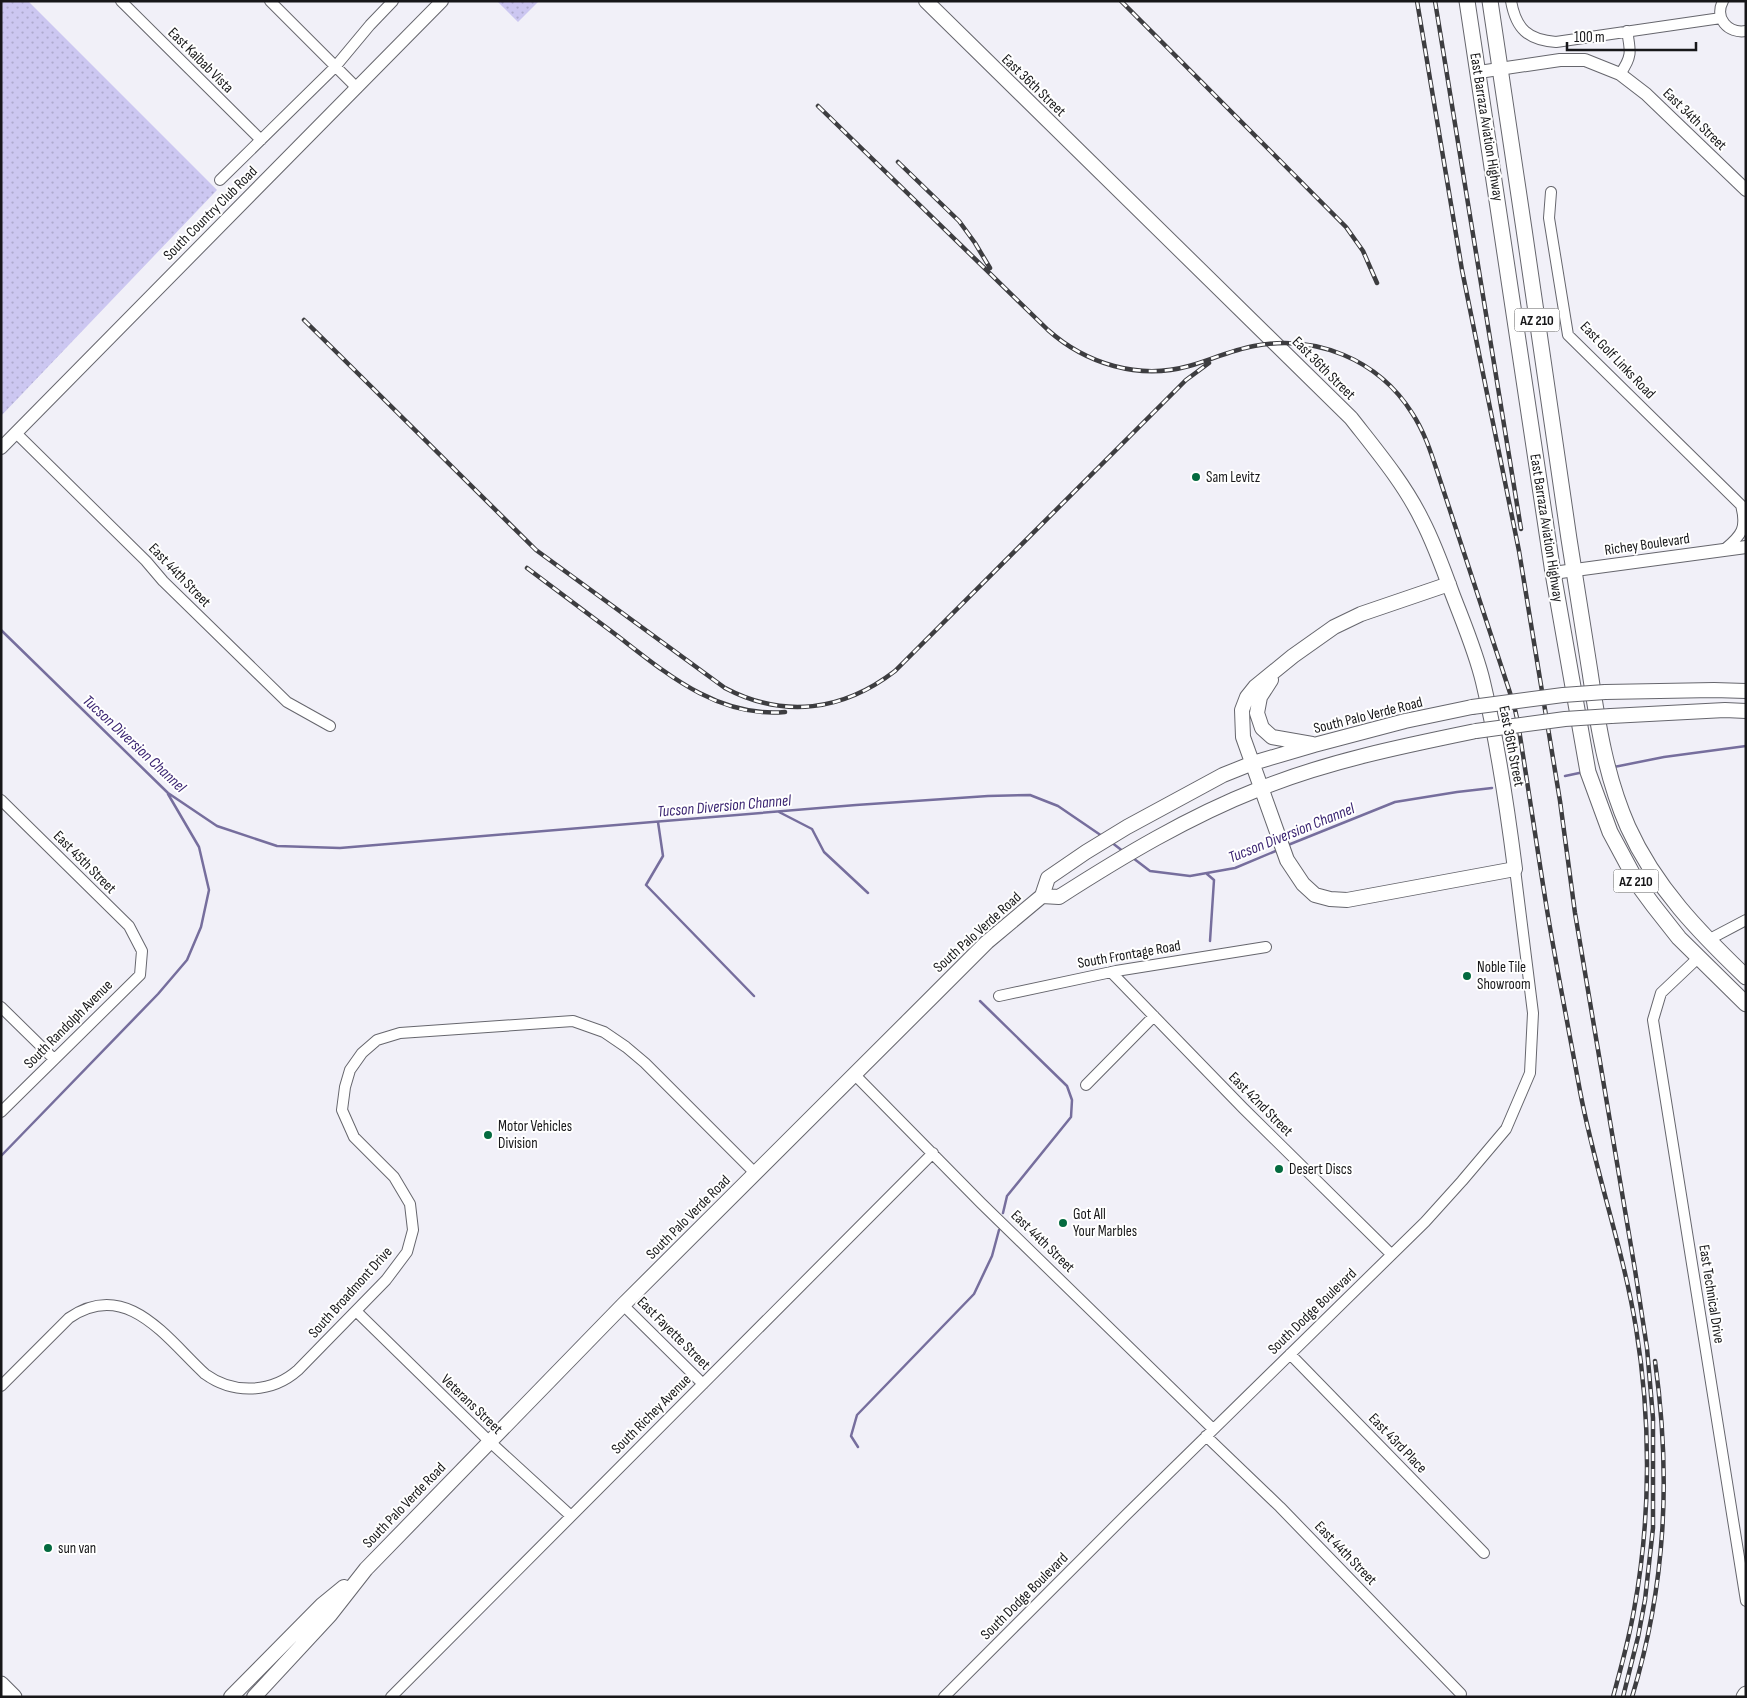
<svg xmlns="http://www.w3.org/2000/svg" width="1747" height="1698" viewBox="0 0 1747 1698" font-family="'Sofia Sans Condensed',sans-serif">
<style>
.grass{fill:url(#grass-dots)}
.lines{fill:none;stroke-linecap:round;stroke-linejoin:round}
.stream{stroke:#766e9d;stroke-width:2.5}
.minor-casing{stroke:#66666d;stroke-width:12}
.tertiary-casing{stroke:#66666d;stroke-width:14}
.secondary-casing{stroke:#66666d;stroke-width:16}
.primary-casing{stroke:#66666d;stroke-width:17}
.minor{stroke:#fff;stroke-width:10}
.tertiary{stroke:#fff;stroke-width:12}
.secondary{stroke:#fff;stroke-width:14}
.primary{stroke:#fff;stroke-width:15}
.rail-casing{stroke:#3d3d40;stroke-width:4.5}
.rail{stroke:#fff;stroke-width:2.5;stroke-dasharray:8;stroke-linecap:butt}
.secondary-bridge-casing{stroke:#66666d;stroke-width:16;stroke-linecap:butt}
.secondary-bridge{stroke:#fff;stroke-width:14}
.poi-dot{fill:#046a3f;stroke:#fff;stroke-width:2}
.labels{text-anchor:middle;stroke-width:4;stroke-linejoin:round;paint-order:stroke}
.shield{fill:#fff;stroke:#5d5d5e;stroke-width:1}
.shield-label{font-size:14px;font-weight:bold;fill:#171719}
.street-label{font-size:15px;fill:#171719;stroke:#fff}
.poi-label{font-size:15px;fill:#171719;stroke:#fff;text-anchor:start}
.water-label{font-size:16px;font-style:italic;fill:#3b2572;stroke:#fff}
</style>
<defs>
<pattern id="grass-dots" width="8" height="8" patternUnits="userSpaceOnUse" patternTransform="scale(1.25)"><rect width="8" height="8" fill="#ccc7f1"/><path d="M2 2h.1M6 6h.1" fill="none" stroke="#aeaace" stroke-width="1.8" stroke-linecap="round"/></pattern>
</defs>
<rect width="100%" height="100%" fill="#f1f0f8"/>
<path class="grass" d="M 1,1 L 28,1 L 217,190 L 1,416 Z
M 497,1 L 539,1 L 518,22 Z"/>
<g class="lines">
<path class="stream" d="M 1,630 L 168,793 L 217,826 L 277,846 L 340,848 L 856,805 L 988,796 L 1030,795 L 1058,806 L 1102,836
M 1614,767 L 1664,757 L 1746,746
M 1565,776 L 1584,772
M 1516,784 L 1523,783
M 779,812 L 812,829 L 824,852 L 868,893
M 658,822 L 663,856 L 646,885 L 754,996
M 1111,842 L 1124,852
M 1288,845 L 1395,802 L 1457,792 L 1492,788
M 1133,858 L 1150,871 L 1190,876 L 1235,868 L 1278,850
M 1207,874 L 1214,880 L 1210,941
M 980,1001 L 1067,1086 L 1072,1100 L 1071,1117 L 1007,1196 L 1003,1213
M 1,1156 L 158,994 L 187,960 L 201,927 L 209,890 L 199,847 L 168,794
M 858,1447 L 851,1436 L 857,1415 L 974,1294 L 992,1256 L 999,1230"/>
<defs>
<path id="minor" d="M 121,1 L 261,140
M 270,1 L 357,88
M 1511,1 C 1516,29 1528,40 1556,42 L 1721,18
M 1723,1 C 1714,18 1728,34 1746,31
M 1620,74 C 1632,57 1631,52 1627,31
M 220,180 L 335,67 L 370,25 L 393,1
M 1551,192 L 1549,218 L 1568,335 L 1746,510
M 16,433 L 146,561 L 163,581 L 287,702 L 330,726
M 1725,549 C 1742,535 1747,528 1741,505
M 1,800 L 129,926 L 142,951 L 140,975 L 1,1112
M 1708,940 L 1746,920
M 1699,957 L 1661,993 L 1653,1020 L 1746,1601
M 1111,972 L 1243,1108 L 1391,1254
M 999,996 L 1116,971 L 1266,947
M 1,1007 L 54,1059
M 854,1074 L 981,1203 L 1213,1429
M 1086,1085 L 1154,1016
M 623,1305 L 703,1384
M 356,1311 L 489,1441 L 571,1516
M 1290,1354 L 1484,1553
M 1,1386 L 69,1318 C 127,1278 167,1339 205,1374 C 234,1395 272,1393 298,1370 L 386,1280 L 407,1252 L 413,1230 L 410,1204 L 394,1177 L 354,1137 L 342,1110 L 345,1087 L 350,1070 L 362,1053 L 377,1040 L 400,1033 L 573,1021 L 604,1032 L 626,1047 L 645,1063 L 755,1173
M 1206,1436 L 1280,1507 L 1461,1694
M 391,1697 L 933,1153
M 944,1697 L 1127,1514 L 1425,1222 L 1462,1181 L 1506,1129 L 1530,1073 L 1533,1013 L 1515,869"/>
<path id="tertiary" d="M 1479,72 L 1560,60 L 1585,60 L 1620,74 L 1646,94 L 1746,190
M 1,448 L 442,1
M 1553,573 L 1746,547"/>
<path id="secondary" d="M 926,1 L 1351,418 C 1376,450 1404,483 1422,520 C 1434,543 1443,568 1452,593 C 1463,622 1476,652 1483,682 C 1498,744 1507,806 1515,869 L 1347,900 L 1330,899 L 1315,895 L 1303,884 L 1287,860 L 1243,737 L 1242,710 L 1247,697 L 1255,687 L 1293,656 L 1334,627 L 1361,614 L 1449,584
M 1271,680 L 1260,697 L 1257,713 L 1262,728 L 1272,737 L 1312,744
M 1605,692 L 1714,690 L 1746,691
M 1611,716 L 1725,710 L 1746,711
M 1042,896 L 1059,897 C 1123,856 1188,817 1259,789 C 1329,761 1403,746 1476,731
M 231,1697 L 322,1605 L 344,1587
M 254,1697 L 330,1615 L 366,1569 L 623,1305 L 935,994 L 987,942 L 1042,896 L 1048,878 L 1086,852 L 1127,827 L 1223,775 L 1253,763 L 1314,745 L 1405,721 L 1472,707"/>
<path id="primary" d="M 1467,1 L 1553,573 L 1588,772 L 1610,832 L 1639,886 L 1653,905 L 1679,938 L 1746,1004
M 1490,1 C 1518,180 1542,360 1569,539 C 1576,584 1583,628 1590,672 C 1598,726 1606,777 1628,827 C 1655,887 1699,932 1746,977
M 1,1684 L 14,1697
M 1744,1697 L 1746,1694"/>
</defs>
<use href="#minor" class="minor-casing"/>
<use href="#tertiary" class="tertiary-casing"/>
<use href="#secondary" class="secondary-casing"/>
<use href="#primary" class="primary-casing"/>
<use href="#minor" class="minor"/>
<use href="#tertiary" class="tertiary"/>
<use href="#secondary" class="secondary"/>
<use href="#primary" class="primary"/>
<defs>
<path id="rail" d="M 1121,1 L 1346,227 L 1363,251 L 1377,283
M 1417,1 L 1462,270 L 1519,551 L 1560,801 L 1575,913 L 1635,1270 L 1647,1348 L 1653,1418 L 1653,1528 L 1645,1600 L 1638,1637 L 1623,1697
M 1435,1 L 1521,529
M 818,106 L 1048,330 C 1086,364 1139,380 1189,366 C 1210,360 1232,350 1254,346 C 1315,334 1378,359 1412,413 C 1426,434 1433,459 1441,483 L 1514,705 L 1518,723 C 1528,786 1537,848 1547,910 C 1557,970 1569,1031 1580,1091 C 1595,1171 1623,1248 1636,1328 C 1651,1420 1651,1518 1634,1610 C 1629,1639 1621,1668 1613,1697
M 898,162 L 959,221 L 975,243 L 990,268
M 304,320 L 536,550 L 725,688 C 784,719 843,711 895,671 L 1186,380 L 1209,363
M 527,568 C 558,591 588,614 619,637 C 668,675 719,718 785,712
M 1632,1697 C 1666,1585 1671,1476 1655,1361"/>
</defs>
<use href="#rail" class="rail-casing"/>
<use href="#rail" class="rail"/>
<defs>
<path id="secondary-bridge" d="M 1472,707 L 1563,695 L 1605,692
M 1476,731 L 1565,719 L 1611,716"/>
</defs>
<use href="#secondary-bridge" class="secondary-bridge-casing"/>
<use href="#secondary-bridge" class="secondary-bridge"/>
</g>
<g class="poi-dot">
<circle cx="1196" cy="477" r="5"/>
<circle cx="1467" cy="976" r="5"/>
<circle cx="488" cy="1135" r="5"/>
<circle cx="1279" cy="1169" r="5"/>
<circle cx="1063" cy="1223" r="5"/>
<circle cx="48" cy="1548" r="5"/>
</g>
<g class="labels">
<g class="shield">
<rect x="1514.5" y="308.5" width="45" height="23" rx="4"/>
<rect x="1613.5" y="869.5" width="45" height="23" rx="4"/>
</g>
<g class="shield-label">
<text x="1537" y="325">AZ 210</text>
<text x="1636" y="886">AZ 210</text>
</g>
<g class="street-label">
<text transform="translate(201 60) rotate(45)" y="5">East Kaibab Vista</text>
<text transform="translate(1034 85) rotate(44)" y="5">East 36th Street</text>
<text transform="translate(1695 119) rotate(44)" y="5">East 34th Street</text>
<text transform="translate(1487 127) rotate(81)" y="5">East Barraza Aviation Highway</text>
<text transform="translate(210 213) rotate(-45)" y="5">South Country Club Road</text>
<text transform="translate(1618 360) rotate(46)" y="5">East Golf Links Road</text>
<text transform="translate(1324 368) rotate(45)" y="5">East 36th Street</text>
<text transform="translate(1547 528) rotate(81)" y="5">East Barraza Aviation Highway</text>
<text transform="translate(1647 544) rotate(-8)" y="5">Richey Boulevard</text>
<text transform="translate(180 575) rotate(46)" y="5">East 44th Street</text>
<text transform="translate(1368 715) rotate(-14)" y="5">South Palo Verde Road</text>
<text transform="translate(1512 746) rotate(79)" y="5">East 36th Street</text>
<text transform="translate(85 862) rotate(45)" y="5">East 45th Street</text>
<text transform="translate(977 932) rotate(-42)" y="5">South Palo Verde Road</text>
<text transform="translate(1129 954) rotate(-10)" y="5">South Frontage Road</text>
<text transform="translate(68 1024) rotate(-45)" y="5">South Randolph Avenue</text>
<text transform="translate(1261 1104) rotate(45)" y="5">East 42nd Street</text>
<text transform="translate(688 1217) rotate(-45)" y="5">South Palo Verde Road</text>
<text transform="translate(1043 1241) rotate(44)" y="5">East 44th Street</text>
<text transform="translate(350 1292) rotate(-48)" y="5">South Broadmont Drive</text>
<text transform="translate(1712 1294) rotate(81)" y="5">East Technical Drive</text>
<text transform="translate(1312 1311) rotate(-44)" y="5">South Dodge Boulevard</text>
<text transform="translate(674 1333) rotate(45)" y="5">East Fayette Street</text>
<text transform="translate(472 1404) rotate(44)" y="5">Veterans Street</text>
<text transform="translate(651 1414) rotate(-45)" y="5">South Richey Avenue</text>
<text transform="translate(1398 1443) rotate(46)" y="5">East 43rd Place</text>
<text transform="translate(404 1505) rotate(-46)" y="5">South Palo Verde Road</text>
<text transform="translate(1346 1553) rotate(46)" y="5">East 44th Street</text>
<text transform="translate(1024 1596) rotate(-45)" y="5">South Dodge Boulevard</text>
</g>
<g class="poi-label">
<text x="1206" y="482">Sam Levitz</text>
<text x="1477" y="972">Noble Tile<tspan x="1477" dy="17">Showroom</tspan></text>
<text x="498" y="1131">Motor Vehicles<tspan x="498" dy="17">Division</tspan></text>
<text x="1289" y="1174">Desert Discs</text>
<text x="1073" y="1219">Got All<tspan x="1073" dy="17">Your Marbles</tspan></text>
<text x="58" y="1553">sun van</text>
</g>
<g class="water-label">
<text transform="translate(135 743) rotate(43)" y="6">Tucson Diversion Channel</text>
<text transform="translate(724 805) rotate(-5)" y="6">Tucson Diversion Channel</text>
<text transform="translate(1291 832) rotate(-22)" y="6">Tucson Diversion Channel</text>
</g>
</g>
<rect width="1747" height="1698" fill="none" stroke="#171719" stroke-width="5"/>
<path d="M1567 42v8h129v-8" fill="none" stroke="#171719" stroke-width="2.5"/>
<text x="1574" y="42" font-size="15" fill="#171719" stroke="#ffffff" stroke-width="4" paint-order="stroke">100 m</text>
</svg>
